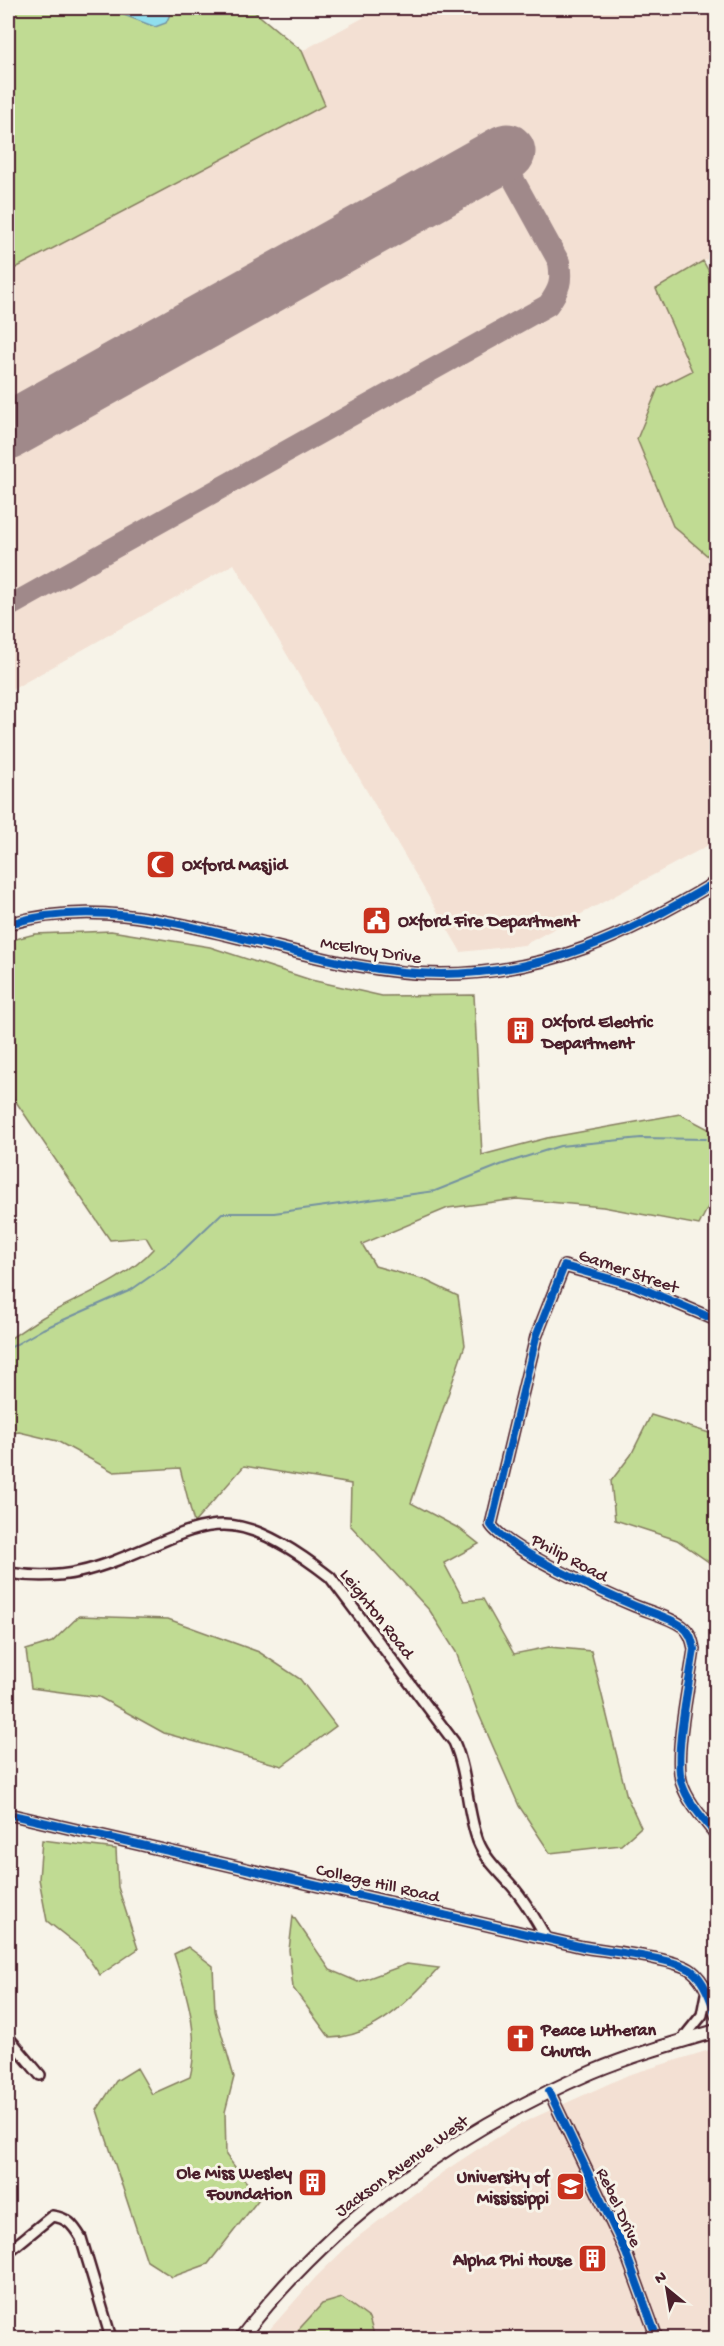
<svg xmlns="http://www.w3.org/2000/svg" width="724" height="2346" viewBox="0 0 724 2346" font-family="'Gochi Hand',sans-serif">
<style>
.built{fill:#f3e0d3}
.green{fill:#c0db93;stroke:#857d5f;stroke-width:1.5}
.water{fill:#90dfee;stroke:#7492a0;stroke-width:1.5}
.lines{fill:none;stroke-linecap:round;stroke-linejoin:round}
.stream{stroke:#7492a0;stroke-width:2}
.taxiway{stroke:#a0898a;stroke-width:22}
.runway{stroke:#a0898a;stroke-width:57}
.minor-casing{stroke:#4a1f2b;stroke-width:14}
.major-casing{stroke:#4a1f2b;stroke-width:16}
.minor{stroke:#f7f3e8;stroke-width:9}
.major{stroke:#f7f3e8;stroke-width:12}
.cycleway-casing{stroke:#f7f3e8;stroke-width:11}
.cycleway{stroke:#0057b8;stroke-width:8}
.labels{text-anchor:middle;stroke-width:6;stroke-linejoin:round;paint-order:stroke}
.poi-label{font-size:18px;font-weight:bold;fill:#4a1f2b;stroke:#f7f3e8;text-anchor:start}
.street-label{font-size:18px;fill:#4a1f2b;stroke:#f7f3e8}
</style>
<rect width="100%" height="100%" fill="#f7f3e8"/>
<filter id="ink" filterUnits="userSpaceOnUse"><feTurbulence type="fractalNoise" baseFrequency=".0167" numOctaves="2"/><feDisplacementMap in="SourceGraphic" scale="12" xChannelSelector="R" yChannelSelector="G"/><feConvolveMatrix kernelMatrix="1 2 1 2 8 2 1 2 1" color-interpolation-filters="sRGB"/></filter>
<g filter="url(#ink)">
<path class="built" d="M 381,8 L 716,8 L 716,254 L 657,289 L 692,371 L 658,388 L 673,526 L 716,563 L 716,841 L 524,945 L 461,952 L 234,564 L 8,692 L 8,272 L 325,105 L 302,51 Z
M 716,2048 L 716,2338 L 262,2338 L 316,2277 L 355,2239 L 443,2172 L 478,2149 L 522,2123 L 628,2075 Z"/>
<path class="green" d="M 8,8 L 250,8 L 302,51 L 325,105 L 8,272 Z
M 703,261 L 716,284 L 716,461 L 710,473 L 716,514 L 716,563 L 673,526 L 637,439 L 658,388 L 692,371 L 656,289 Z
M 111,931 L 210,947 L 311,980 L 382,996 L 474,995 L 482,1155 L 547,1138 L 680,1114 L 716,1133 L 716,1191 L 699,1225 L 603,1207 L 517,1199 L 448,1208 L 362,1244 L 375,1266 L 425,1280 L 458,1296 L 465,1345 L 411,1503 L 460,1529 L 479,1544 L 444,1563 L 464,1601 L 483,1599 L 514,1654 L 549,1647 L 591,1651 L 627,1797 L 641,1827 L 621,1845 L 550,1853 L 519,1806 L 477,1710 L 456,1652 L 430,1611 L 350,1525 L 351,1484 L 244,1466 L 194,1523 L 180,1468 L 114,1472 L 57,1441 L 19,1432 L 8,1434 L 8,1340 C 19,1333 31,1324 43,1317 C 82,1295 123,1282 153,1249 L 146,1237 L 110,1240 L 8,1090 L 8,941 L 35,934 Z
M 651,1415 L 716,1435 L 716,1567 L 677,1540 L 615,1520 L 611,1481 L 631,1455 Z
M 79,1616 L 168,1619 L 259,1652 L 300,1679 L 336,1726 L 282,1766 L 164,1733 L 99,1697 L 31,1688 L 26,1650 L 52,1642 Z
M 42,1840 L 116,1849 L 118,1887 L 138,1949 L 100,1975 L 81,1948 L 47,1921 L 39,1879 Z
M 293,1916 L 330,1970 L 358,1982 L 407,1964 L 439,1968 C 410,2000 375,2037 330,2038 L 293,1988 L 289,1950 Z
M 188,1947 L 213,1966 L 215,2011 L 234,2077 L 225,2112 L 226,2155 L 259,2199 L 208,2264 L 172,2277 L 147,2261 L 97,2110 L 116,2081 L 137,2068 L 152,2094 L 190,2077 C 200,2035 187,1994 174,1954 Z
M 342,2298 L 369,2318 L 375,2338 L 291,2338 L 322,2304 Z"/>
<path class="water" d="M 106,8 L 173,8 L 166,23 L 155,27 Z"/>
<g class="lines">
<path class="stream" d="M 8,1349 L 43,1329 L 131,1290 L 171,1262 L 222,1213 L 274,1213 L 435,1191 L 503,1164 L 560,1146 L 641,1138 L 706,1139"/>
<path class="taxiway" d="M 8,607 L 548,305 C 560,289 562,281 559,262 L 500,155"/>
<path class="runway" d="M 8,431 L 507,152"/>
<defs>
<path id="minor" d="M 8,924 C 88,901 161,919 240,938 C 305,954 373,974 441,974 C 546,974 628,935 716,882
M 716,1320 L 636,1286 L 564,1266 L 536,1337 L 491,1525 C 508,1550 604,1593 635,1606 C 649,1612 669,1617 682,1626 C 690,1632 692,1639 694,1649 C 690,1681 673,1756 682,1784 C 688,1803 704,1819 716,1835
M 8,1573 C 65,1582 97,1569 149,1547 C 173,1537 197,1525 224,1525 C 260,1525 303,1556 330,1577 L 454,1742 C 468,1774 466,1809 478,1841 C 485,1859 500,1872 512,1886 C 525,1901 535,1918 545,1936
M 8,1814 L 583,1947 C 606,1951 675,1958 692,1971 C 704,1980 711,2000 716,2015
M 8,2037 L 40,2075
M 681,2041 L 702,2015 L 706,1994
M 549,2091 L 626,2253 L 657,2338
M 8,2252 L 52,2216 C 68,2218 73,2225 81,2238 L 111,2338"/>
<path id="major" d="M 241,2338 C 330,2220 457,2130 592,2072 C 632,2055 675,2043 716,2031"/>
</defs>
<use href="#minor" class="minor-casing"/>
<use href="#major" class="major-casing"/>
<use href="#minor" class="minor"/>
<use href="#major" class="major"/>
<defs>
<path id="cycleway" d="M 8,924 C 88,901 161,919 240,938 C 305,954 373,974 441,974 C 546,974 628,935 716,882
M 716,1320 L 636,1286 L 564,1266 L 536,1337 L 491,1525 C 508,1550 604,1593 635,1606 C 649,1612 669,1617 682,1626 C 690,1632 692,1639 694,1649 C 690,1681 673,1756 682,1784 C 688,1803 704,1819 716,1835
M 8,1814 L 583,1947 C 606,1951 675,1958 692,1971 C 704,1980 711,2000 716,2015
M 549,2091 L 626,2253 L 657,2338"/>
</defs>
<use href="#cycleway" class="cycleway-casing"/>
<use href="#cycleway" class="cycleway"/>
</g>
</g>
<defs>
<symbol id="mosque-square" viewBox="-11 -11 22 22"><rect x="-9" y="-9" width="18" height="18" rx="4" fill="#c8321e" stroke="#f7f3e8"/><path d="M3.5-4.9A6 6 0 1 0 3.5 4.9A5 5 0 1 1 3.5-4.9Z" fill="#fff"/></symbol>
<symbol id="civic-square" viewBox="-11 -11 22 22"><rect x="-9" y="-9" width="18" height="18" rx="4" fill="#c8321e" stroke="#f7f3e8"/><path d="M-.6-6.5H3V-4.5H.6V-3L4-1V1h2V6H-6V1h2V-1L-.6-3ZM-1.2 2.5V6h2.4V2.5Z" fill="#fff"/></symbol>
<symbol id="building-square" viewBox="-11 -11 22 22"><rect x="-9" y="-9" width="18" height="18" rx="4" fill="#c8321e" stroke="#f7f3e8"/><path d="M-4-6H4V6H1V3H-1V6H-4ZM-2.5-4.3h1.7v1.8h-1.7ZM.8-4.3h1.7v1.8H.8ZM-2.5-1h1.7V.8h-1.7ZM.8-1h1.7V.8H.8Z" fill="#fff"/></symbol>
<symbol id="church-square" viewBox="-11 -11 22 22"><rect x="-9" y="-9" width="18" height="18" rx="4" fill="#c8321e" stroke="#f7f3e8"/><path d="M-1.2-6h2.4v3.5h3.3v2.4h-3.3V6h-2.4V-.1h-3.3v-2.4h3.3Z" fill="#fff"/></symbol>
<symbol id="university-square" viewBox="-11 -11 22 22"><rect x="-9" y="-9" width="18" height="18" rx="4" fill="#c8321e" stroke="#f7f3e8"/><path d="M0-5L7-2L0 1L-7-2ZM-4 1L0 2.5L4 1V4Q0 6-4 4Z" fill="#fff"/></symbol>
</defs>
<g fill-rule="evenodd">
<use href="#mosque-square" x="144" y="848" width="33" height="33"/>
<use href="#civic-square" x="360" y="904" width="33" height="33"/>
<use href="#building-square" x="504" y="1014" width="33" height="33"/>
<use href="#church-square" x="504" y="2022" width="33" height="33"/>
<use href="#building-square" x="296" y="2166" width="33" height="33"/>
<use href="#university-square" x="554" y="2170" width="33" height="33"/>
<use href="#building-square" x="576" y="2242" width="33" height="33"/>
</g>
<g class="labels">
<g class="poi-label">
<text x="182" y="870">Oxford Masjid</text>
<text x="398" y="926">Oxford Fire Department</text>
<text x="542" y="1027">Oxford Electric<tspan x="542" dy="21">Department</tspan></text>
<text x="541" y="2035">Peace Lutheran<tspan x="541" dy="21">Church</tspan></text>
<text x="292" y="2178" text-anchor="end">Ole Miss Wesley<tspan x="292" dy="21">Foundation</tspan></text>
<text x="549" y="2182" text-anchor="end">University of<tspan x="549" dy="21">Mississippi</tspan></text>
<text x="572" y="2265" text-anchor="end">Alpha Phi House</text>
</g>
<g class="street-label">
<text transform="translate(371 949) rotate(9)" y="6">McElroy Drive</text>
<text transform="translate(629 1270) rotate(19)" y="6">Garner Street</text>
<text transform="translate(570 1557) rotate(28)" y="6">Philip Road</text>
<text transform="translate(378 1613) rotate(52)" y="6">Leighton Road</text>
<text transform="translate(378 1882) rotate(13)" y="6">College Hill Road</text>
<text transform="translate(401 2165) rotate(-36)" y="6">Jackson Avenue West</text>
<text transform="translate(620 2207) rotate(65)" y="6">Rebel Drive</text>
</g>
</g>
<rect width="724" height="2346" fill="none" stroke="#f7f3e8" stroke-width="30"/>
<rect x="15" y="15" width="694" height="2316" fill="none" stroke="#4a1f2b" stroke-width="2" filter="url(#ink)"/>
<g transform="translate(667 2289) rotate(330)" stroke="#f7f3e8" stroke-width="4.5" paint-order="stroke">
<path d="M0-4.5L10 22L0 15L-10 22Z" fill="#4a1f2b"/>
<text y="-9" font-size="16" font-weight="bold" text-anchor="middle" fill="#4a1f2b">N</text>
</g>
</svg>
